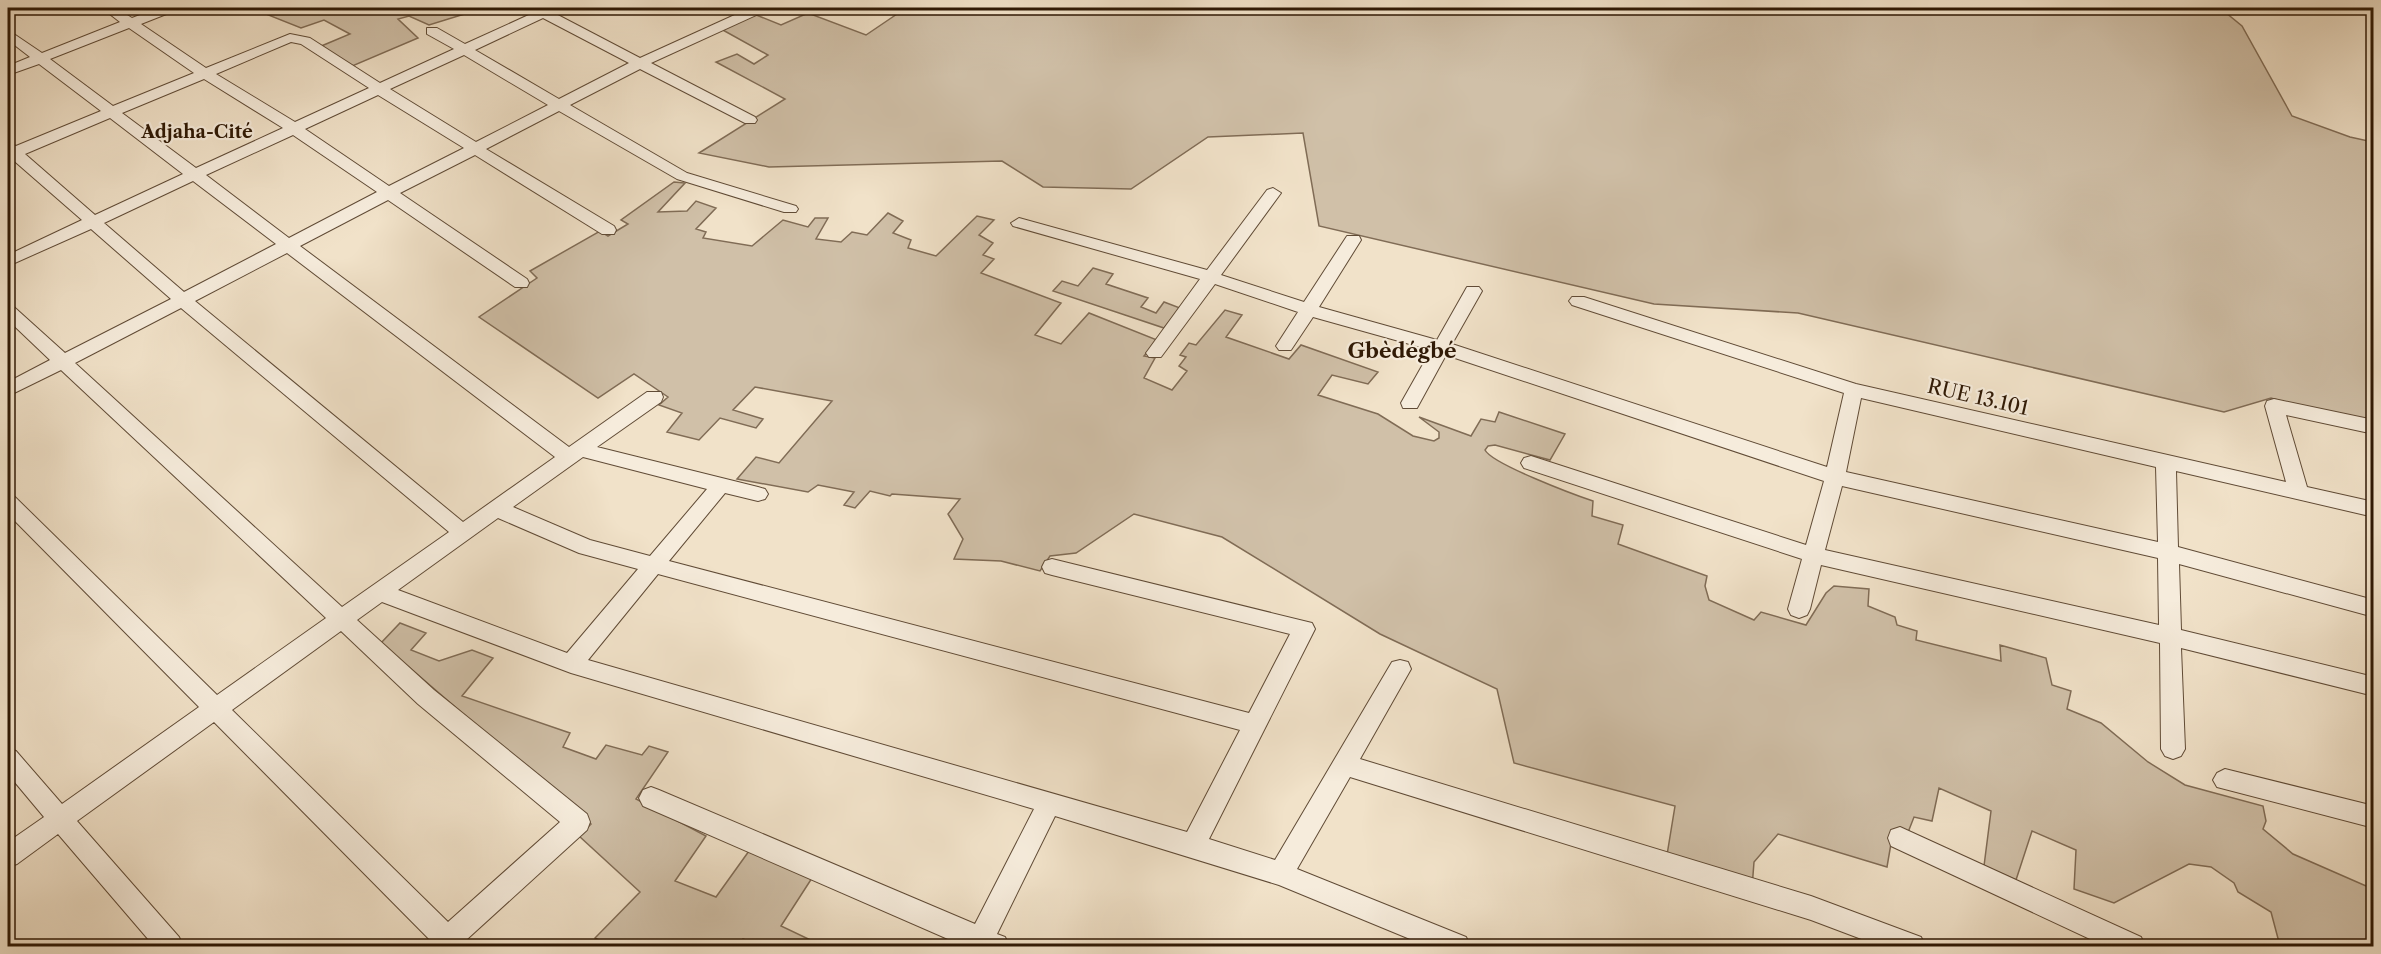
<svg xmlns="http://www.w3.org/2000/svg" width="2381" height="954" viewBox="0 0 2381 954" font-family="'Libre Caslon Text',serif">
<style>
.green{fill:#d0c0a8;stroke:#806c56;stroke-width:1.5}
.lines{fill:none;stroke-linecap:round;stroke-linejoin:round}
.minor-casing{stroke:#604b36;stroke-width:2}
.minor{fill:#f6ecdc;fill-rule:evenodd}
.labels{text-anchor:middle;stroke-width:4.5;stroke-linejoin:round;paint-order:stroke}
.far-neighbourhood-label{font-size:18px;font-weight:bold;fill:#2f1905;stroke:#f6ecdc}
.street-label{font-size:20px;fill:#2f1905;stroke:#f6ecdc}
.neighbourhood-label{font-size:21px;font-weight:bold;fill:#2f1905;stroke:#f6ecdc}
</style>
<rect width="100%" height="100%" fill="#f1e2c9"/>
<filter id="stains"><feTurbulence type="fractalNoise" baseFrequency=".00333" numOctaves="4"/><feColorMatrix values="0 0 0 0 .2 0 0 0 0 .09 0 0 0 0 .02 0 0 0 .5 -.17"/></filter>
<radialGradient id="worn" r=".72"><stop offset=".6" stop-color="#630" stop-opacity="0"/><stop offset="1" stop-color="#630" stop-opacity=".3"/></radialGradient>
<path class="green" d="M 251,8 L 484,8 L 429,25 L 409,16 L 398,19 L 418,38 L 350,67 L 319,47 L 350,34 L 324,20 L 301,28 Z
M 895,8 L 2220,8 L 2242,26 L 2292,116 L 2350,137 L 2373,142 L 2373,428 L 2271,398 L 2224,412 L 1798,313 L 1654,304 L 1319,226 L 1303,133 L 1208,137 L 1131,189 L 1043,187 L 1002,161 L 769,167 L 699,153 L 785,99 L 716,62 L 737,54 L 754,64 L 768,55 L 721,29 L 754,14 L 781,25 L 808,13 L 866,35 L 897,14 Z
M 674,182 L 685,183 L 658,212 L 687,211 L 696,201 L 716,208 L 696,229 L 706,232 L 703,238 L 752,246 L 783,220 L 808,227 L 815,218 L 828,218 L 816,239 L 841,242 L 852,232 L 867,235 L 888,213 L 903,221 L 893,233 L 911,240 L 908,248 L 936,256 L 977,216 L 994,220 L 979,235 L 993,243 L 983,255 L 994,259 L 981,273 L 1061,303 L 1035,335 L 1061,344 L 1089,313 L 1157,340 L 1144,356 L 1155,358 L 1144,378 L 1172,390 L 1187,371 L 1179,366 L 1186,357 L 1180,355 L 1189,343 L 1196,345 L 1225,310 L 1242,315 L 1226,337 L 1289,359 L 1301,345 L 1378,372 L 1368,384 L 1332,375 L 1318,395 L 1378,414 L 1413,436 L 1434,441 L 1439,438 L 1439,432 L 1419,417 L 1471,436 L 1481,419 L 1495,422 L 1499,412 L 1565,434 L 1550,460 L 1495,445 L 1488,446 L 1485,450 C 1492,464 1575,495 1593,501 L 1592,516 L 1623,525 L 1618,544 L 1707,576 L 1705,586 L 1709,600 L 1754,620 L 1761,612 L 1806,625 L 1826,593 L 1834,586 L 1869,589 L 1868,606 L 1895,617 L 1897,625 L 1917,631 L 1916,640 L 2001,661 L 2000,645 L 2046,658 L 2052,685 L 2071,691 L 2067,709 L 2101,723 L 2148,762 L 2185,785 L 2263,806 L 2266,821 L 2263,829 L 2293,854 L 2373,889 L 2373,946 L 2280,946 L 2271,912 L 2238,892 L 2234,883 L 2211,867 L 2189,864 L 2114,903 L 2074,889 L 2076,850 L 2032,831 L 2016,880 L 1984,866 L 1991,811 L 1939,788 L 1932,821 L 1914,817 L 1907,835 L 1893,832 L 1887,867 L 1778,834 L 1754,862 L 1752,888 L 1667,855 L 1675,806 L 1514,763 L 1497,689 L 1380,634 L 1222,537 L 1134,514 L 1076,553 L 1050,556 L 1040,571 L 1001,561 L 954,559 L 963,539 L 948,514 L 960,499 L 892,494 L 890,496 L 870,491 L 855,508 L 844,505 L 854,492 L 818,485 L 808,492 L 737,479 L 756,457 L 779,463 L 832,401 L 755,387 L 733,410 L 763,419 L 756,428 L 720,418 L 699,440 L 667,432 L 682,413 L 659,405 L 668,397 L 634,374 L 598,398 L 479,317 L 537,278 L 530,271 L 600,231 L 608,236 L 628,224 L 621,220 Z
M 1093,268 L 1113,274 L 1106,284 L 1148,298 L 1141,307 L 1156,313 L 1164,302 L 1180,308 L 1164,328 L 1053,291 L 1062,281 L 1078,286 Z
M 400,623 L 426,633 L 411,650 L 439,661 L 472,650 L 493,658 L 462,696 L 570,733 L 563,747 L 596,759 L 606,745 L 642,755 L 649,746 L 668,752 L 636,799 L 706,836 L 675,881 L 716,897 L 749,851 L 812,878 L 781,926 L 823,946 L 760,946 L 743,939 L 737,946 L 610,946 L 595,938 L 640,892 L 579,836 L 591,824 L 381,643 Z"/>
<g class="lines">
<defs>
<path id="minor" d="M 102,8 L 116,8 L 132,18 L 158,8 L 175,8 L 174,11 L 141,24 L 206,68 L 290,34 L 310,38 L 380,83 L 454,49 L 427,34 L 427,28 L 437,28 L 465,44 L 533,13 L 530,8 L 560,8 L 554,13 L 640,58 L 750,8 L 766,8 L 765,11 L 651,63 L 755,117 L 757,120 L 755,123 L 745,123 L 640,69 L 570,105 L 687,173 L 796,206 L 798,209 L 796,212 L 784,212 L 677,179 L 559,111 L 486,149 L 614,226 L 616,230 L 614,234 L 602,234 L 475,155 L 400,193 L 527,279 L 529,283 L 527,287 L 515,287 L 388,200 L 300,246 L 569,447 L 647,392 L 661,392 L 663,397 L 661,402 L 597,447 L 758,487 L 765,489 L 768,494 L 765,499 L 758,501 L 725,493 L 669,561 L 1249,713 L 1290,634 L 1052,575 L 1045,573 L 1042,567 L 1045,561 L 1052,559 L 1312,623 L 1315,629 L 1209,839 L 1275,860 L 1392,662 L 1400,660 L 1408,662 L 1411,669 L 1360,759 L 1811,896 L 1921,937 L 1925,946 L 1880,946 L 1811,920 L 1350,777 L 1297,869 L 1466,937 L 1470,946 L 1427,946 L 1279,885 L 1055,816 L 997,934 L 1005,937 L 1009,946 L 964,946 L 643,806 L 639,798 L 643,790 L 651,787 L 659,790 L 975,924 L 1034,809 L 571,673 L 382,602 L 357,620 L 434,690 L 587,814 L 590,822 L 587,830 L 465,941 L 467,946 L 428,946 L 430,940 L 214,722 L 77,821 L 179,937 L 183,946 L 154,946 L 58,834 L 17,864 L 8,867 L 8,842 L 44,817 L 8,774 L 8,748 L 16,751 L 62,804 L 199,707 L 8,514 L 8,495 L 15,497 L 217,695 L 326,618 L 61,370 L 8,396 L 8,382 L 50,360 L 8,320 L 8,305 L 14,307 L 65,353 L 171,299 L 91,229 L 8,266 L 8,255 L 82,220 L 12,159 L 8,159 L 8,143 L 16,146 L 101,111 L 39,64 L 8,75 L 8,66 L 30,57 L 8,40 L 8,30 L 42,53 L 120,22 ZM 543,18 L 629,63 L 559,99 L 475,50 ZM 129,28 L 194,73 L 113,106 L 50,59 ZM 291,42 L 301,44 L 369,88 L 295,122 L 216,74 ZM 464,55 L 548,105 L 476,142 L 390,89 ZM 204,79 L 283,128 L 196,168 L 122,113 ZM 378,95 L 464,148 L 389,186 L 305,129 ZM 110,118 L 183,174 L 95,215 L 25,154 ZM 293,135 L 377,192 L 289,238 L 206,175 ZM 193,181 L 276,244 L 184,292 L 104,223 ZM 287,253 L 555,457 L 463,522 L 195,301 ZM 181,308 L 449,532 L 342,607 L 75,363 ZM 583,457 L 707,489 L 650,556 L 590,540 L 513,507 ZM 498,518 L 579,553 L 638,569 L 567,653 L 398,590 ZM 658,574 L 1240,730 L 1187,832 L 588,660 ZM 341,631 L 418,704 L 560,822 L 448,922 L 232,710 Z
M 1273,188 L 1281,193 L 1221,275 L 1304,302 L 1347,236 L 1359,236 L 1361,240 L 1319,307 L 1437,340 L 1467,287 L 1479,287 L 1482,291 L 1452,344 L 1827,467 L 1844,393 L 1572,305 L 1569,301 L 1572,297 L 1584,297 L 1856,384 L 2286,482 L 2265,406 L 2267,401 L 2274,399 L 2374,420 L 2374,434 L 2286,415 L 2307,487 L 2374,502 L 2374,517 L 2176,471 L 2178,547 L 2374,600 L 2374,617 L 2179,564 L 2181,630 L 2374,677 L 2374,696 L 2181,648 L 2185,749 L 2181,756 L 2173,759 L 2165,756 L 2161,749 L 2160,643 L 1821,565 L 1810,609 L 1807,615 L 1799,618 L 1791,615 L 1788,609 L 1802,559 L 1524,468 L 1521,463 L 1524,458 L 1531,456 L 1806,545 L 1824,481 L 1446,355 L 1417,408 L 1403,408 L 1401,403 L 1431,350 L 1313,317 L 1291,350 L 1279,350 L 1276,346 L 1298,312 L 1215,284 L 1161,357 L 1149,357 L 1146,353 L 1149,349 L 1200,279 L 1013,226 L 1011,223 L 1019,218 L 1207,270 L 1267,190 ZM 1861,398 L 2156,467 L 2158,542 L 1846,472 ZM 1842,486 L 2158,558 L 2159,625 L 1825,550 Z
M 2225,769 L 2374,806 L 2374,828 L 2217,787 L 2213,780 L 2217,773 Z
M 1900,827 L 2141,937 L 2145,946 L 2105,946 L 1891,846 L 1888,838 L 1891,830 Z"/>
</defs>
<use href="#minor" class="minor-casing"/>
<use href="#minor" class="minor"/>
</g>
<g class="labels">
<g class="far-neighbourhood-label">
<text x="197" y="138">Adjaha-Cité</text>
</g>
<g class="street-label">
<text transform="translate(1978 397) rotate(13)" y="7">RUE 13.101</text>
</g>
<g class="neighbourhood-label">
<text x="1402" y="358">Gbèdégbé</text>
</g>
</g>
<rect width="2381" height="954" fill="none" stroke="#f1e2c9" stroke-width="30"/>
<rect x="9" y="9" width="2363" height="936" fill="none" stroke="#2f1905" stroke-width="3"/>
<rect x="15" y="15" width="2351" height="924" fill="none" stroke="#2f1905" stroke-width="1.5"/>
<rect width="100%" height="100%" filter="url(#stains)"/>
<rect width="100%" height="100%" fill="url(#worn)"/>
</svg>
